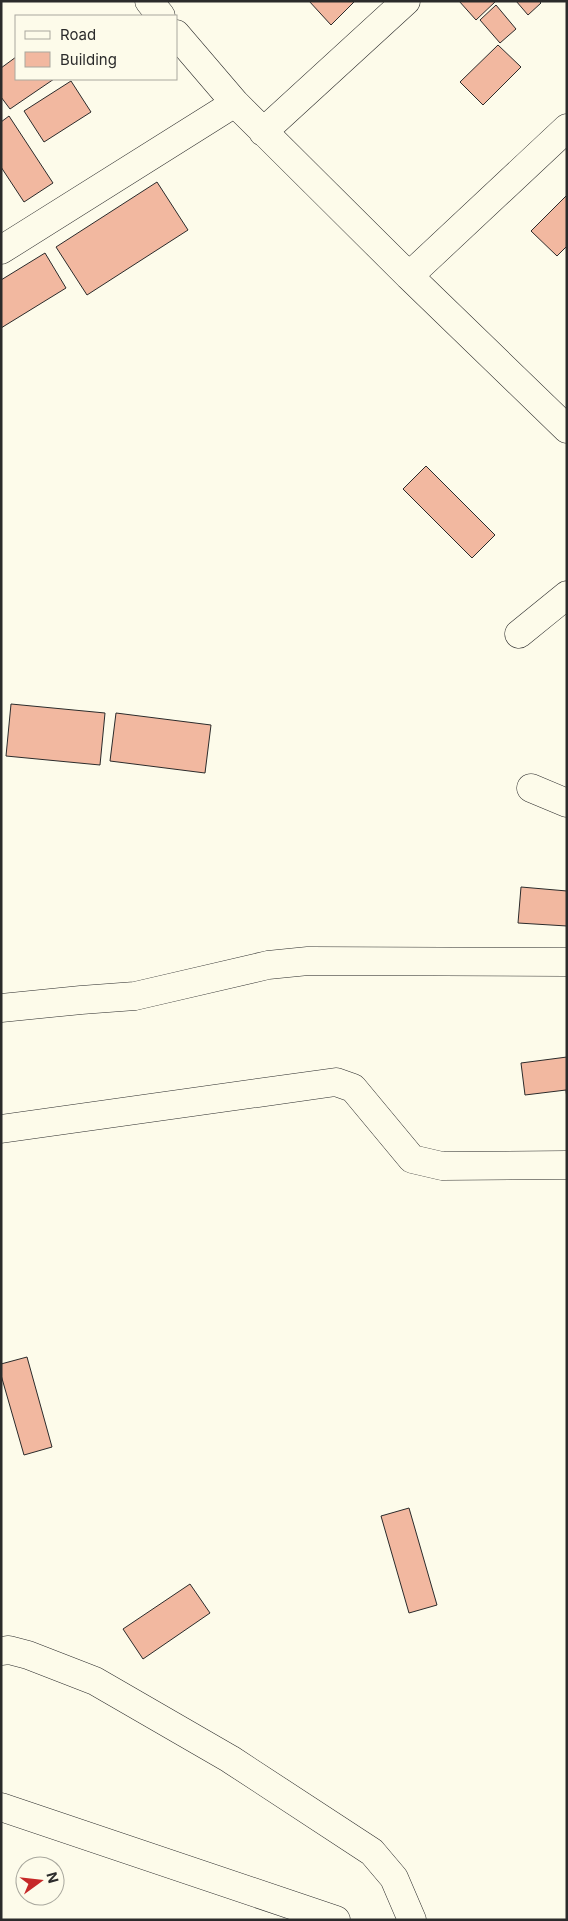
<svg xmlns="http://www.w3.org/2000/svg" width="568" height="1921" viewBox="0 0 568 1921" font-family="Inter,sans-serif">
<style>
.building{fill:#f2b8a0;stroke:#2b2b2b}
.lines{fill:none;stroke-linecap:round;stroke-linejoin:round}
.street-casing{stroke:#2b2b2b;stroke-width:29}
.street{stroke:#fdfbea;stroke-width:28}
</style>
<rect width="100%" height="100%" fill="#fdfbea"/>
<path class="building" d="M 309,1 L 355,1 L 331,25 Z
M 459,1 L 496,1 L 476,20 Z
M 516,1 L 539,1 L 541,3 L 528,15 Z
M 496,5 L 516,29 L 500,43 L 480,20 Z
M 498,45 L 521,67 L 483,105 L 460,82 Z
M 16,57 L 16,79 L 54,79 L 10,109 L 1,97 L 1,68 Z
M 71,81 L 91,112 L 44,142 L 24,111 Z
M 9,116 L 53,183 L 24,202 L 1,167 L 1,122 Z
M 157,182 L 188,230 L 87,295 L 56,247 Z
M 567,195 L 567,246 L 557,256 L 531,231 Z
M 45,253 L 66,288 L 1,328 L 1,280 Z
M 426,466 L 495,535 L 472,558 L 403,489 Z
M 11,704 L 105,713 L 100,765 L 6,756 Z
M 116,713 L 211,725 L 205,773 L 110,761 Z
M 521,887 L 567,891 L 567,926 L 518,923 Z
M 567,1057 L 567,1099 L 566,1090 L 525,1095 L 521,1063 Z
M 27,1357 L 52,1447 L 24,1455 L 1,1375 L 1,1364 Z
M 409,1508 L 437,1605 L 409,1613 L 381,1516 Z
M 190,1584 L 210,1613 L 143,1659 L 123,1629 Z"/>
<g class="lines">
<defs>
<path id="street" d="M 149,1 L 161,16
M 176,34 L 235,103
M 567,128 L 409,276 L 567,429
M 263,132 L 406,1
M 1,250 L 235,103 L 409,276
M 519,634 L 567,595
M 531,788 L 567,803
M 1,1008 L 81,1000 L 135,996 L 268,965 L 308,961 L 567,962
M 1,1129 L 336,1082 L 353,1088 L 412,1159 L 442,1166 L 567,1165
M 1,1651 L 9,1650 L 28,1655 L 95,1681 L 230,1759 L 372,1852 L 394,1878 L 412,1920
M 1,1807 L 336,1920"/>
</defs>
<use href="#street" class="street-casing"/>
<use href="#street" class="street"/>
</g>
<rect width="568" height="1921" fill="none" stroke="#2b2b2b" stroke-width="5"/>
<rect x="15" y="15" width="162" height="65" fill="#fdfbea" stroke="#a9a89e"/>
<rect x="25" y="31" width="25" height="8" fill="#fdfbea" stroke="#a9a89e"/>
<text x="60" y="40" font-size="15" fill="#2b2b2b">Road</text>
<rect x="25" y="52" width="25" height="15" fill="#f2b8a0" stroke="#a9a89e"/>
<text x="60" y="65" font-size="15" fill="#2b2b2b">Building</text>
<g transform="translate(40 1881) rotate(75)"><circle r="24" fill="#fdfbea" stroke="#a9a89e"/>
<path d="M0-4L9 19L0 12L-9 19Z" fill="#c62828"/>
<text y="-8" font-size="14" font-weight="bold" text-anchor="middle" fill="#2b2b2b">N</text>
</g>
</svg>
